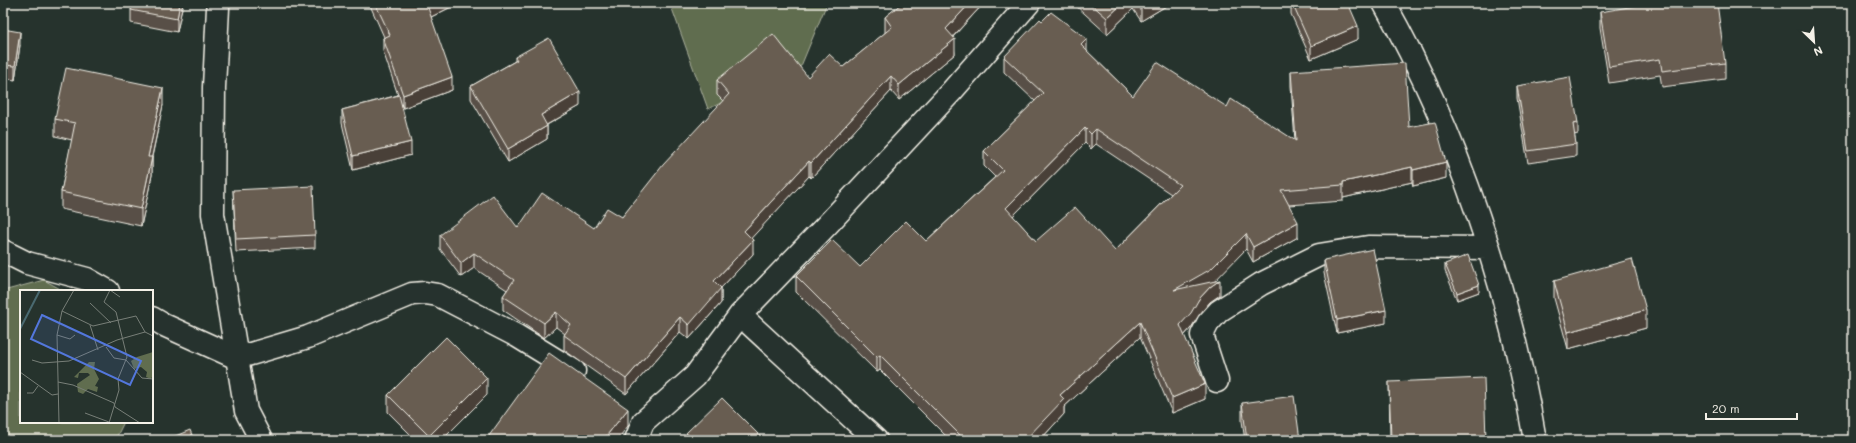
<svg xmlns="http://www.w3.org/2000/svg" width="1856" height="443" viewBox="0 0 1856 443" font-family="Mali,sans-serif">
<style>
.green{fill:#606d4f;stroke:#aaaf9c}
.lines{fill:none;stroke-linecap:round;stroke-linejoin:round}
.minor-casing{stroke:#f4f1e8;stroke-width:25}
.minor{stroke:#26332d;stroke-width:22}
.wall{fill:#595046;stroke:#f4f1e8;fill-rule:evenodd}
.shaded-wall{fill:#484139;stroke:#f4f1e8}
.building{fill:#675d51;stroke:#f4f1e8;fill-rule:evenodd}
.inset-river{fill:none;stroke:#4a6a70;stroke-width:2}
.inset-road{fill:none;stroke:#787f78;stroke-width:1}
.view{fill:#5377dc;fill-opacity:0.15;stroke:#5377dc;stroke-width:2}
.inset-edge{fill:none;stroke:#f4f1e8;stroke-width:2}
</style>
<rect width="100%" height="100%" fill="#26332d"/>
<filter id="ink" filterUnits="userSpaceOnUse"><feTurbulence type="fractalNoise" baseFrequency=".025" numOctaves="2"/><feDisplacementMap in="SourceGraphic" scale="8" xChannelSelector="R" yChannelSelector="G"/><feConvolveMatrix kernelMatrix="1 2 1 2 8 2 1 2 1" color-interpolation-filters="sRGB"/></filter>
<g filter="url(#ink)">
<path class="green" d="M 670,3 L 827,3 L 801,66 L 708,109 Z
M 44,280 L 64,291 L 21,291 L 21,422 L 124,422 L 115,440 L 3,440 L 3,291 Z"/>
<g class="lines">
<defs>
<path id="minor" d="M 217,3 L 218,8 L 214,87 L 213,214 L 246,411 L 261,440
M 1384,3 C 1458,134 1510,292 1535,440
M 3,251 L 27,263 L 87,279 L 108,291
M 740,315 L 876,440
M 152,318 L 164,325 L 237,358 L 308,337 L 412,294 L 425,293 L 438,295 L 517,336 L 574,371
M 1217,381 L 1202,335 L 1208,323 L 1219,311 L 1261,284 L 1319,255 L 1368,247 L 1489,248
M 636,440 L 643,422 L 695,376 L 740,315 L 825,227 L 951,92 L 1029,3"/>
</defs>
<use href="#minor" class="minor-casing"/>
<use href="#minor" class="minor"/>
</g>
<path class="wall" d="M 133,3 L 183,3 L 177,32 L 131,23 L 131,10 Z
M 369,3 L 459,3 L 431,17 L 452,90 L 403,108 L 401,104 L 411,155 L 353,170 L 342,123 L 342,110 L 398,95 L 383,51 L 383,38 L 384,37 Z
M 902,3 L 984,3 L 953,37 L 955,54 L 899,100 L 891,91 L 811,178 L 809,176 L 751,238 L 753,254 L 721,288 L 721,303 L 689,339 L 680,332 L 626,394 L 564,350 L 564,335 L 565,334 L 556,327 L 544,338 L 503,310 L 503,296 L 507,290 L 474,268 L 461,277 L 440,249 L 440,235 L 518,228 L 594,228 L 622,217 L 723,101 L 717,95 L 717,80 L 808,77 L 843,67 L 885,33 L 885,17 Z
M 1074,3 L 1171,3 L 1141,21 L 1133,9 L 1107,34 L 1074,4 Z
M 1291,3 L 1348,3 L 1358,39 L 1311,59 L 1291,14 Z
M 1600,12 L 1725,63 L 1725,79 L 1662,87 L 1660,75 L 1609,83 L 1600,28 Z
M 1042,21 L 1087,51 L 1133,96 L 1227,107 L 1295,141 L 1291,86 L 1291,71 L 1409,127 L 1446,178 L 1413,186 L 1412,182 L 1343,198 L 1343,201 L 1289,205 L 1298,237 L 1253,262 L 1246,249 L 1214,281 L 1220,295 L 1210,302 L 1199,315 L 1191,328 L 1184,336 L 1205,399 L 1172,413 L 1140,337 L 1064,407 L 1064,414 L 1040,440 L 950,440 L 880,370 L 877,372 L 796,292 L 796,276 L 860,267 L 926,241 L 995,177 L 984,166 L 984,151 L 1035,101 L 1004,72 L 1004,57 ZM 1085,143 L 1091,149 L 1096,144 L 1171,194 L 1115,251 L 1036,241 L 1013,216 Z
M 3,29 L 20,45 L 15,80 L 3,78 Z
M 515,57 L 580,106 L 547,125 L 547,139 L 508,162 L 471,99 L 471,86 L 515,61 Z
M 1517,86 L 1578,123 L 1578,134 L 1574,135 L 1576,144 L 1576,156 L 1528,163 L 1517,98 Z
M 163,105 L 152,157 L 152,175 L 141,226 L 61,209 L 61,192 L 72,140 L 55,136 L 55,119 Z
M 233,190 L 315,235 L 315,248 L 236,252 Z
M 1324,260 L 1386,323 L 1337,333 L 1324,273 Z
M 1445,264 L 1479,292 L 1457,300 L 1445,271 Z
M 1554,281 L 1646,328 L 1568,349 L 1554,298 Z
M 1389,382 L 1486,440 L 1390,440 Z
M 388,395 L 487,395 L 442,440 L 416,440 L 388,412 Z
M 1242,403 L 1300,440 L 1245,440 L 1242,421 Z
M 686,433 L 764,440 L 686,440 Z"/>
<path class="shaded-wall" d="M 180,3 L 183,3 L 177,32 L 177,19 Z
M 432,3 L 459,3 L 427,19 L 427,5 Z
M 970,3 L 984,3 L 946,44 L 946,29 Z
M 1123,3 L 1133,3 L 1133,9 L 1107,34 L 1107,18 Z
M 1145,3 L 1171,3 L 1141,21 L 1141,6 Z
M 1358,26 L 1358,39 L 1311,59 L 1311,46 Z
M 20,32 L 20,45 L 15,80 L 15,66 Z
M 955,39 L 955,54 L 899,100 L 899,85 Z
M 1087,39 L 1087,54 L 1081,45 Z
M 891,76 L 891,91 L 811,178 L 811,163 Z
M 452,77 L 452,90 L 403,108 L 403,95 Z
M 163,88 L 163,105 L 148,174 L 148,157 Z
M 580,92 L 580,106 L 541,128 L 541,115 Z
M 547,126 L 547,139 L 508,162 L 508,149 Z
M 1085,128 L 1085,143 L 1006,223 L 1006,208 Z
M 1096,129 L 1096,144 L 1091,149 L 1091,134 Z
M 411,142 L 411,155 L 353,170 L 353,156 Z
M 152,157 L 152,175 L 141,226 L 141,209 Z
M 809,161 L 809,176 L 744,246 L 744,231 Z
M 1446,162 L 1446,178 L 1413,186 L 1413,170 Z
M 1412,167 L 1412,182 L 1343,198 L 1343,182 Z
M 1298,222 L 1298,237 L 1253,262 L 1253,247 Z
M 1246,234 L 1246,249 L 1211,285 L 1174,290 Z
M 753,240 L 753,254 L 721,288 L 721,303 L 689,339 L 689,325 L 714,281 Z
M 474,253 L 474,268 L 461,277 L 461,263 Z
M 1220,280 L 1220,295 L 1210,302 L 1199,315 L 1191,328 L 1180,340 L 1180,325 L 1199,299 L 1210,287 Z
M 1479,285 L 1479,292 L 1457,300 L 1457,293 Z
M 1386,310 L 1386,323 L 1337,333 L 1337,320 Z
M 1646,310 L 1646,328 L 1568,349 L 1568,332 Z
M 556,312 L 556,327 L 544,338 L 544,323 Z
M 680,317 L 680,332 L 626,394 L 626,379 Z
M 1140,322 L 1140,337 L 1064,407 L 1064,414 L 1040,440 L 1025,440 L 1060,395 Z
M 880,355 L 880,370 L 877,372 L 877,357 Z
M 487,378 L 487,395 L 442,440 L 429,440 L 429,436 Z
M 1205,384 L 1205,399 L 1172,413 L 1172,398 Z
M 628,409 L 628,426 L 617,440 L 603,440 Z"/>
<path class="building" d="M 133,3 L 180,3 L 177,19 L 131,10 Z
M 375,3 L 432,3 L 427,5 L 452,77 L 403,95 L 383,38 L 390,35 Z
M 902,3 L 970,3 L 946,29 L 955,39 L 899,85 L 891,76 L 811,163 L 809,161 L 744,231 L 753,240 L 714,281 L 721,288 L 689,325 L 680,317 L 626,379 L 564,335 L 571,325 L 556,312 L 544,323 L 503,296 L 514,280 L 474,253 L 461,263 L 440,235 L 493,195 L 518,228 L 542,193 L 594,228 L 607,208 L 622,217 L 663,165 L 729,94 L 717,80 L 773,34 L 808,77 L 829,54 L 843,67 L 892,27 L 885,17 Z
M 1090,3 L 1123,3 L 1107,18 Z
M 1139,3 L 1145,3 L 1141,6 Z
M 1292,3 L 1348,3 L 1358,26 L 1311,46 Z
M 1652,3 L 1717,3 L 1725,63 L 1662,71 L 1660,59 L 1609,67 L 1600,12 Z
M 1051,12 L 1087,39 L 1081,45 L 1133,96 L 1157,62 L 1227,107 L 1231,99 L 1296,141 L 1291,71 L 1405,63 L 1409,127 L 1435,122 L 1446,162 L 1413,170 L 1412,167 L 1343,182 L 1343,185 L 1281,190 L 1298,222 L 1253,247 L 1246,234 L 1211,269 L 1174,290 L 1220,280 L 1210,287 L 1199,299 L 1191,313 L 1180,325 L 1205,384 L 1172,398 L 1140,322 L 1060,395 L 1064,399 L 1025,440 L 956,440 L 960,435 L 880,355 L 877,357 L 796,276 L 832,240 L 860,267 L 906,221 L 926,241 L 1003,170 L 984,151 L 1043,93 L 1004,57 L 1040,19 L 1042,21 ZM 1085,128 L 1091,134 L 1096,129 L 1180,185 L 1115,251 L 1075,207 L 1036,241 L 1006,208 Z
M 3,29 L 20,32 L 15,66 L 3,65 Z
M 549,38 L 580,92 L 541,115 L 547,126 L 508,149 L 471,86 L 517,60 L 515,57 Z
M 66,68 L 163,88 L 148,157 L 152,157 L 141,209 L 61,192 L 75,123 L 55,119 Z
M 1570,77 L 1578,123 L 1573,124 L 1576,144 L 1528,151 L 1517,86 Z
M 399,95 L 411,142 L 353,156 L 342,110 Z
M 313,186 L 315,235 L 236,239 L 233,190 Z
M 1373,249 L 1386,310 L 1337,320 L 1324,260 Z
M 1468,255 L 1479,285 L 1457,293 L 1445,264 Z
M 1632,259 L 1646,310 L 1568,332 L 1554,281 Z
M 446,337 L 487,378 L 429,436 L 388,395 Z
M 549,353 L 628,409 L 603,440 L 486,440 Z
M 1484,378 L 1486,440 L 1391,440 L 1389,382 Z
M 1294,396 L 1300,440 L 1247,440 L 1242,403 Z
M 722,398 L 764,440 L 689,440 L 692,438 L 686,433 Z
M 190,430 L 194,440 L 166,440 Z"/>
</g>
<g transform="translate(20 290)">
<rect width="133" height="133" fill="#26332d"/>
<path d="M 133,62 L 133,85 L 131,89 L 126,87 L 127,82 L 121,77 L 114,79 L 111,71 L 117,67 ZM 69,72 L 75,72 L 74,79 L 79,89 L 75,96 L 78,97 L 77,102 L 68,99 L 63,104 L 58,102 L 57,94 L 70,85 L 68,83 L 59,83 L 58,88 L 54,87 Z" fill="#606d4f"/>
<path class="inset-river" d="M 0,39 L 20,0"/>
<path class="inset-road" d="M 90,0 L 100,7M 70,13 L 91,33M 42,21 L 73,36 L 116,26 L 125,42 L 133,46M 70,35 L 78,60M 37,45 L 50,49 L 55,45M 86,57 L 94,68 L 106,70 L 122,88 L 133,89M 12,70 L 22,73 L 49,71 L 97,50 L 125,42M 0,82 L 32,105 L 38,104M 38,92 L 53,95 L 94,113 L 95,117 L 120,133M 7,103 L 13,103 L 18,96M 65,123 L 89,132M 39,133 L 37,45 L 42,21 L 54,0M 89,133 L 99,100 L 98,89 L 107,67 L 96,22 L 84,12 L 90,0"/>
<path class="view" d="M 22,25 L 121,71 L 110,95 L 11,49 Z"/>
<rect width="133" height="133" class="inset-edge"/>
</g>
<rect width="1856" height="443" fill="none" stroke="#26332d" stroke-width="16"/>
<rect x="8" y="8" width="1840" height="427" fill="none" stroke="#f4f1e8" stroke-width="1.5" filter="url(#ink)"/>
<g transform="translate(1814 42) rotate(155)" stroke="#26332d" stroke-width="3" paint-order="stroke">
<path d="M0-3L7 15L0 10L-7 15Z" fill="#f4f1e8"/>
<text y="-6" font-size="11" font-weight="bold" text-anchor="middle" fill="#f4f1e8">N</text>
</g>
<path d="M1706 413v6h91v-6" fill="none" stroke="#f4f1e8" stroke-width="2"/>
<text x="1712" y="413" font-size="12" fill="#f4f1e8" stroke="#26332d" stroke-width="3" paint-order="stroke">20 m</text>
</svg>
